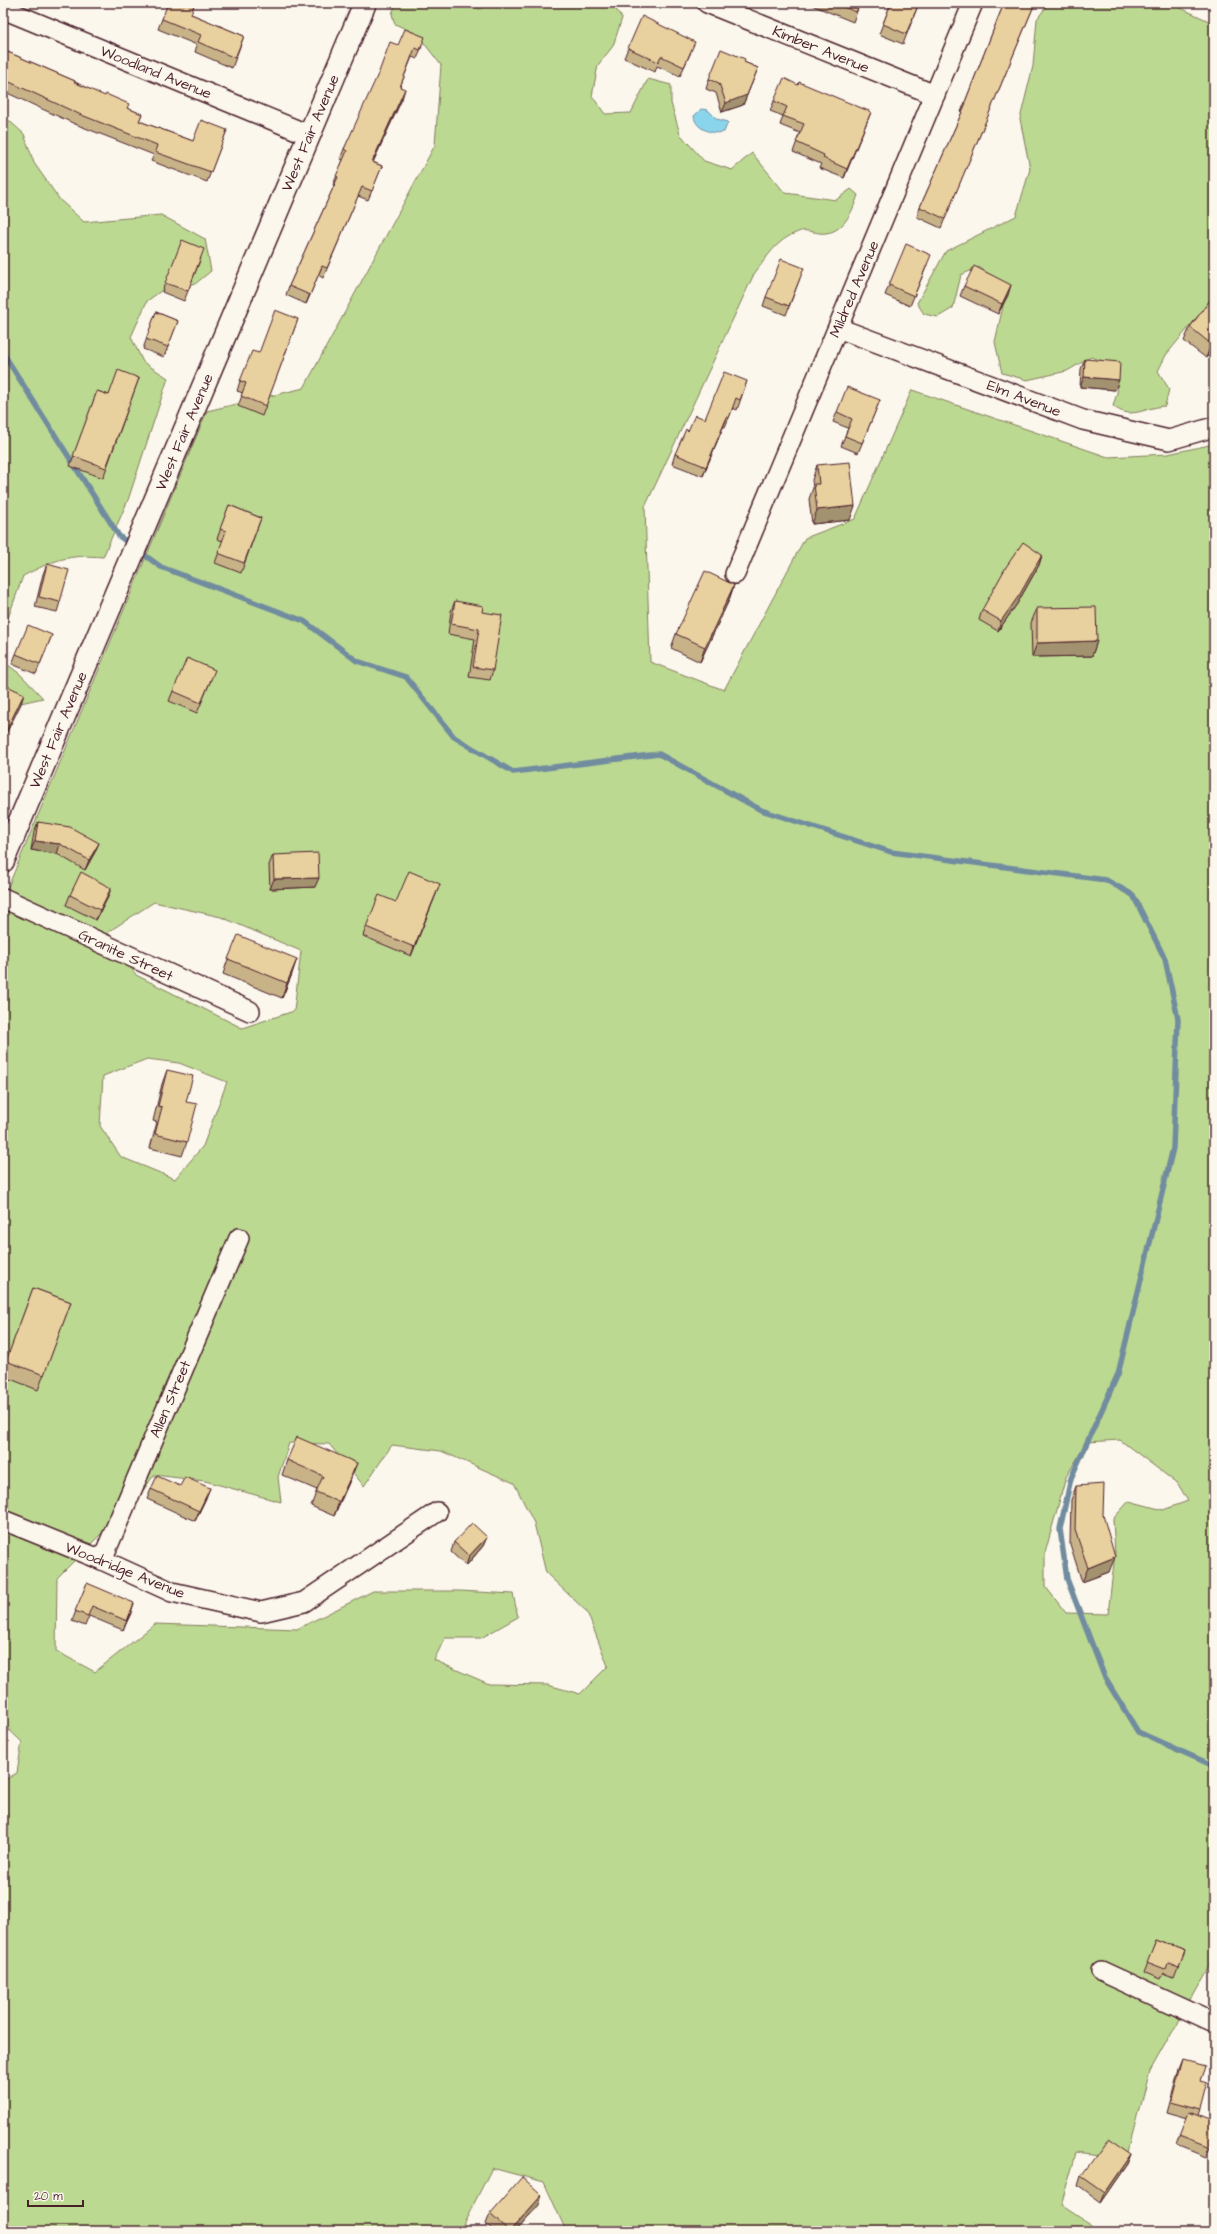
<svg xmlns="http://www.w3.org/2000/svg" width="1217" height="2234" viewBox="0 0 1217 2234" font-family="'Architects Daughter',sans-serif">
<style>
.green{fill:#bcd991;stroke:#837c5e;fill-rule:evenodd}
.water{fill:#8bd5ec;stroke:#718c9f}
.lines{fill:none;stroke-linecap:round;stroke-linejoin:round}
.stream{stroke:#718c9f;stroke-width:5.5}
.minor-casing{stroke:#4a1f2b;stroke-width:22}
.tertiary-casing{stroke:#4a1f2b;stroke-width:25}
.minor{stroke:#fbf7ec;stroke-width:19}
.tertiary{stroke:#fbf7ec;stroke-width:22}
.wall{fill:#c8b389;stroke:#4a1f2b}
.shaded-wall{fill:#a3926f;stroke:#4a1f2b}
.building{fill:#e9d09f;stroke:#4a1f2b}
.labels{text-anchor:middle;stroke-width:4;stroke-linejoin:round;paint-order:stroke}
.street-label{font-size:15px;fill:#4a1f2b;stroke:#fbf7ec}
</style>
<rect width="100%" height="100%" fill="#fbf7ec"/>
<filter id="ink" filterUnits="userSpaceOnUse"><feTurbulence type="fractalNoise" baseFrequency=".025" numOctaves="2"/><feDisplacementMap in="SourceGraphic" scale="8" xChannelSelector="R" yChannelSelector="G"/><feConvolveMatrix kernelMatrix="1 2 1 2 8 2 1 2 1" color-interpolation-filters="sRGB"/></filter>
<g filter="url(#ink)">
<path class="green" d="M 396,3 L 456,3 L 481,9 L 490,3 L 613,5 L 622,18 L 613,46 L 598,65 L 592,96 L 605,114 L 631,113 L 648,79 L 671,85 L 671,103 L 680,134 L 704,161 L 732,170 L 752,153 L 785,193 L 836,200 L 851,189 L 858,195 C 852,213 842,236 819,233 C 813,232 804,229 798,232 C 776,240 768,256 754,274 L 645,507 L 650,662 L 724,690 L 805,538 L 855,519 L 912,390 L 1108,457 L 1168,454 L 1214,444 L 1214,1957 L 1150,2071 L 1127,2160 L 1076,2153 L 1061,2205 L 1100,2231 L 566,2231 L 544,2182 L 492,2168 L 460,2231 L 3,2231 L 3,1781 L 17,1773 L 22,1742 L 3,1724 L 3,899 L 207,411 L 304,388 L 435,145 L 441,65 L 417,34 L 395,24 L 392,14 ZM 154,902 L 221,917 L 301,951 L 294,1011 L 242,1028 L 136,975 L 108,932 ZM 147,1059 L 179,1063 L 227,1082 L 203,1146 L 175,1179 L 121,1157 L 100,1126 L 103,1076 ZM 1120,1440 L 1178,1484 L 1188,1501 L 1163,1510 L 1129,1501 L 1113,1519 L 1115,1554 L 1108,1614 L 1066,1613 L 1045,1586 L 1045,1553 L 1066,1477 L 1087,1442 ZM 289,1443 L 329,1444 L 364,1486 L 392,1445 L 441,1451 L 514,1483 L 534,1523 L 546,1573 L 587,1612 L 608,1666 L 580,1694 L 548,1685 L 489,1684 L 434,1660 L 445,1638 L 481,1638 L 518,1617 L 513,1594 L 460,1591 L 373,1591 L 297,1629 L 155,1624 L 95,1672 L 56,1651 L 57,1578 L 140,1495 L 154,1475 L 205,1481 L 281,1502 L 278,1477 Z
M 1049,3 L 1170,3 L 1211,22 L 1214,26 L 1214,297 L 1166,355 L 1158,371 L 1169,389 L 1165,406 C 1145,407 1131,421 1113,406 L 1117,393 L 1119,367 L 1091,357 L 1067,371 L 1027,380 L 1002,373 L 995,342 L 1007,288 L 979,267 L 961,275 L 953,308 L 938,317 L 924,314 L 917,303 L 946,251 L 1016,216 L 1030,169 L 1020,119 L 1033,66 L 1037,19 Z
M 3,115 L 24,134 L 34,163 L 60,200 L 84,222 L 161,215 L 205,239 L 211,271 L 195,284 L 175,281 L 147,301 L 131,337 L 143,362 L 168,378 L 128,500 L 103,557 C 68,554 54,560 23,576 L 3,632 Z
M 3,661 L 20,674 L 43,698 L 3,707 Z"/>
<path class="water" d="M 701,109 L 708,110 L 717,119 L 728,122 L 724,132 C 713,135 695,129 694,116 Z"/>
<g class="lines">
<path class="stream" d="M 3,353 L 119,536 L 131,545
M 139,551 L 161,567 L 304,621 L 357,661 L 406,677 L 454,737 L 513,772 L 659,754 L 761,810 L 891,852 L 1106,880 L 1133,895 L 1165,959 L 1178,1019 L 1173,1148 L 1118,1374 L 1071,1478 L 1060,1529 L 1067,1579 L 1105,1678 L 1138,1732 L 1214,1766"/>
<defs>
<path id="minor" d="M 707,3 L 935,95
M 3,9 L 309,135
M 838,328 L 1083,420 L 1169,440 L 1214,427
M 735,574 L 973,3
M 3,898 L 250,1011
M 3,1520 L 102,1560 L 172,1592 L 261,1612 L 304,1602 L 437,1512
M 102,1560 L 239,1238
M 1101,1971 L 1214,2023"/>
<path id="tertiary" d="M 3,861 L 365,3"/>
</defs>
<use href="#minor" class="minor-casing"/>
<use href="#tertiary" class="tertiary-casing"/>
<use href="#minor" class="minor"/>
<use href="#tertiary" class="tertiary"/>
</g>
<path class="wall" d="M 807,3 L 860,3 L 853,22 Z
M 891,3 L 919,3 L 903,44 L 879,34 Z
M 1004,3 L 1035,3 L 941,228 L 917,217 L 920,207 L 962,112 L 961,112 L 965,102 Z
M 194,5 L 191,14 L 244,36 L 232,68 L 195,52 L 197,45 L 158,29 L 162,19 Z
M 398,45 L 422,46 L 417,59 L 412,57 L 400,87 L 402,99 L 373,162 L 382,166 L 368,200 L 358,196 L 323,278 L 318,275 L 306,304 L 286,295 L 289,286 L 334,186 L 333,185 L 343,160 L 340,159 L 344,149 Z
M 628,48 L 691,52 L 680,76 L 657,66 L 655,72 L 624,58 Z
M 3,50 L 75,81 L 75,82 L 127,108 L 142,114 L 139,121 L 193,141 L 227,130 L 207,182 L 151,161 L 154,155 L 75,124 L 3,91 Z
M 744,62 L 758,68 L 743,105 L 722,112 L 716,93 L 706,89 L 709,79 Z
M 798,85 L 871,112 L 844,178 L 819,168 L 821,164 L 793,152 L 800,133 L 780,125 L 783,116 L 770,111 L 774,101 Z
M 201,258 L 184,301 L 162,292 L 165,283 Z
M 927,265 L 910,306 L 885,295 L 889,285 Z
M 800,278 L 786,315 L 763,306 L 766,297 Z
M 964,286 L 1008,295 L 998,314 L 960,296 Z
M 1214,295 L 1214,348 L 1206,358 L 1184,341 L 1190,327 Z
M 156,312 L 178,321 L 164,357 L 143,349 Z
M 298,319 L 262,416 L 238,406 L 243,393 L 237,391 L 240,381 L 259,353 Z
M 1085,359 L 1115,390 L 1080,387 L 1081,369 Z
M 139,378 L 103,478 L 70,466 L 97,391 L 109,395 Z
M 747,381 L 737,410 L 733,408 L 725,427 L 723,427 L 703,476 L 672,464 L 675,454 L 688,431 L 705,419 Z
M 880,400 L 858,453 L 841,446 L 848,428 L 833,422 L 837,412 Z
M 817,465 L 850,520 L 812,524 L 809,499 L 813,488 L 812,480 Z
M 229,505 L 261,518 L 241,573 L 215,563 L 223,541 L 217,539 Z
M 1042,555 L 1039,565 L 1017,604 L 998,631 L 979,620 L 982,610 Z
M 47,564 L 60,602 L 57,612 L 35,607 L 43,574 Z
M 734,585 L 729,600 L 700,662 L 671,648 L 676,634 Z
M 455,601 L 482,612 L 493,670 L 490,680 L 469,677 L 475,639 L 448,634 L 451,611 Z
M 1037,608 L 1097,641 L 1092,656 L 1032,657 L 1031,623 Z
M 52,635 L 36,674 L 12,664 L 16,654 Z
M 211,680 L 197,713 L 169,701 L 173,691 Z
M 38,822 L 95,852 L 85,870 L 57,854 L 31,850 L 34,832 Z
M 273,855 L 315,887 L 270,889 L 269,865 Z
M 436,894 L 411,956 L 363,936 L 366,927 L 396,902 Z
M 70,895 L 108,897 L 96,920 L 66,905 Z
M 228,959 L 292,974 L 282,998 L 223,974 Z
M 167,1070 L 187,1142 L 182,1156 L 150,1148 L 157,1122 L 153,1121 L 162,1084 Z
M 33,1288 L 71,1302 L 38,1390 L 3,1376 L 3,1370 Z
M 287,1460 L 351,1478 L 334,1516 L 311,1506 L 317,1490 L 282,1475 Z
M 1076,1486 L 1103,1515 L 1109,1572 L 1082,1582 L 1070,1544 L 1071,1500 Z
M 151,1489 L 206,1498 L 195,1521 L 147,1499 Z
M 487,1537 L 483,1546 L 466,1566 L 451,1552 L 454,1542 Z
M 87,1583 L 131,1613 L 123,1630 L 89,1616 L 85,1626 L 72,1621 Z
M 1156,1940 L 1184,1951 L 1174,1977 L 1164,1973 L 1161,1979 L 1144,1972 Z
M 1182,2058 L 1200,2081 L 1200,2110 L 1198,2116 L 1214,2138 L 1207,2157 L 1177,2145 L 1187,2118 L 1166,2112 L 1178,2068 Z
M 1132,2154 L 1128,2164 L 1101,2203 L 1078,2186 L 1081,2176 Z
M 539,2205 L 515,2231 L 494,2231 L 486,2224 L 490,2214 Z"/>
<path class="shaded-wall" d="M 758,68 L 743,105 L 722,112 L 726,103 Z
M 405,89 L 402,99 L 369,171 L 372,162 Z
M 871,112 L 867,121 L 844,178 L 847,169 Z
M 322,266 L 318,275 L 306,304 L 310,295 Z
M 1011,285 L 1008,295 L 998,314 L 1002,304 Z
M 1214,340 L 1214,348 L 1206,358 L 1211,344 Z
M 1084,377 L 1119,380 L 1115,390 L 1080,387 Z
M 727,417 L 723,427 L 703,476 L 706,467 Z
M 855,506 L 850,520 L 812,524 L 817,510 Z
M 1042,555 L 1039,565 L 1017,604 L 998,631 L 1001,621 Z
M 734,585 L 729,600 L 700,662 L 705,647 Z
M 1097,641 L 1092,656 L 1032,657 L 1037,643 Z
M 24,694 L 21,704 L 3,740 L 4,735 Z
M 35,841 L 60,844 L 57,854 L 31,850 Z
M 99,843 L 95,852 L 85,870 L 89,860 Z
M 319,878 L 315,887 L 270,889 L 274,879 Z
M 440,884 L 436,894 L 411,956 L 414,947 Z
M 111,888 L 108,897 L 96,920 L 100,910 Z
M 297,959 L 292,974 L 282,998 L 287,983 Z
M 357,1463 L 351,1478 L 334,1516 L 339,1502 Z
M 210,1488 L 206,1498 L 195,1521 L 199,1511 Z
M 487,1537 L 483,1546 L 466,1566 L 469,1556 Z
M 1115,1557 L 1109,1572 L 1082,1582 L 1088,1568 Z
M 134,1603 L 131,1613 L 123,1630 L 127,1621 Z
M 1132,2154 L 1128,2164 L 1101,2203 L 1105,2193 Z
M 542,2195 L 539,2205 L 515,2231 L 510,2231 Z"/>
<path class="building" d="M 168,3 L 190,3 L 194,5 L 191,14 L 244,36 L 235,58 L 198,42 L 201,35 L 162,19 Z
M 834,3 L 860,3 L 856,12 Z
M 891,3 L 919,3 L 906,34 L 883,24 Z
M 1004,3 L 1035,3 L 945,219 L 920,207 L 966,103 L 965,102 Z
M 642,16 L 695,42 L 684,67 L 661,56 L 658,62 L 628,48 Z
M 405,29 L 425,37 L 420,50 L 415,48 L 400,87 L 405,89 L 372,162 L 382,166 L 372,191 L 362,187 L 327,268 L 322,266 L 310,295 L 289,286 L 338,177 L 336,176 L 347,151 L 344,149 L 379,72 L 390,42 L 398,45 Z
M 721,49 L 745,59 L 744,62 L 758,68 L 747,95 L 726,103 L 719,83 L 709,79 Z
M 3,50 L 75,81 L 74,82 L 105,96 L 106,94 L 129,104 L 127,108 L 142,114 L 139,121 L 193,141 L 201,120 L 227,130 L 211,172 L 155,152 L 157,145 L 79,114 L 3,79 Z
M 784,78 L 798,85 L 799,82 L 871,112 L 847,169 L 823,158 L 824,155 L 796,142 L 804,124 L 783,116 L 787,107 L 774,101 Z
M 182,240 L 204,249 L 188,291 L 165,283 Z
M 906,244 L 931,255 L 914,296 L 889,285 Z
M 781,259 L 804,268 L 789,306 L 766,297 Z
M 974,266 L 1011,285 L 1002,304 L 964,286 Z
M 1214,295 L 1214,340 L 1211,344 L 1190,327 Z
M 275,310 L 298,319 L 266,406 L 241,396 L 246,383 L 240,381 L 252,351 L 259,353 Z
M 156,312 L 178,321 L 168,347 L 146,339 Z
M 1085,359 L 1120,362 L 1119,380 L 1084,377 Z
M 118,370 L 139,378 L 106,468 L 73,456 L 97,391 L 109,395 Z
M 724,372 L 747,381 L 740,400 L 736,398 L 729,418 L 727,417 L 706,467 L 675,454 L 686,429 L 688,431 L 695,415 L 705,419 Z
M 847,387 L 880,400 L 862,443 L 845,436 L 852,419 L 837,412 Z
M 850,462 L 855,506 L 817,510 L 814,484 L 819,484 L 817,465 Z
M 229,505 L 261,518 L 244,563 L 218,553 L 226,531 L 220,529 Z
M 1023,542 L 1042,555 L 1020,594 L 1001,621 L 982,610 L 1006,567 Z
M 47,564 L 69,570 L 60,602 L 39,597 Z
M 705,571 L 734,585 L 705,647 L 676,634 Z
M 455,601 L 483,606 L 482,612 L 502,615 L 493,670 L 473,667 L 479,629 L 451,624 Z
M 1096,607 L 1097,641 L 1037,643 L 1037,608 Z
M 28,625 L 52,635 L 40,664 L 16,654 Z
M 187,658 L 215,670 L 201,703 L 173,691 Z
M 3,684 L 24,694 L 4,735 L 3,735 Z
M 38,822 L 70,827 L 99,843 L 89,860 L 60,844 L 35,841 Z
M 318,853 L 319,878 L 274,879 L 273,855 Z
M 409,871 L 440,884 L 414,947 L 366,927 L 379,895 L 396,902 Z
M 81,872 L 111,888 L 100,910 L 70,895 Z
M 238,935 L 297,959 L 287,983 L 228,959 Z
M 167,1070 L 193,1076 L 186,1102 L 197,1104 L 187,1142 L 155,1134 L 162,1107 L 158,1106 Z
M 33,1288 L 71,1302 L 44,1375 L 6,1361 Z
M 297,1437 L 357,1463 L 339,1502 L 316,1492 L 323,1476 L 287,1460 Z
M 157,1476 L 180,1486 L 185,1477 L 210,1488 L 199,1511 L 151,1489 Z
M 1104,1484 L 1103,1515 L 1115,1557 L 1088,1568 L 1075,1530 L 1076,1486 Z
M 472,1523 L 487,1537 L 469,1556 L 454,1542 Z
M 87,1583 L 134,1603 L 127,1621 L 92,1606 L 88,1616 L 75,1611 Z
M 1156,1940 L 1184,1951 L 1178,1967 L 1167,1963 L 1165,1969 L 1147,1962 Z
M 1182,2058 L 1205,2064 L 1200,2081 L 1207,2083 L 1200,2110 L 1170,2102 Z
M 1189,2112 L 1214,2122 L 1214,2138 L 1211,2147 L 1180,2135 Z
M 1109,2138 L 1132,2154 L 1105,2193 L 1081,2176 Z
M 522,2177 L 542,2195 L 510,2231 L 509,2231 L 490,2214 Z"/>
</g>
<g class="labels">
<g class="street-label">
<text transform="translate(821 49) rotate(22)" y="5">Kimber Avenue</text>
<text transform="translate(156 72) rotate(22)" y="5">Woodland Avenue</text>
<text transform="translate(310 133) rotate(-67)" y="5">West Fair Avenue</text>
<text transform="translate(854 289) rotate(-67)" y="5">Mildred Avenue</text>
<text transform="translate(1024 398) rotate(21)" y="5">Elm Avenue</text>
<text transform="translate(184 432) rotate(-67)" y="5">West Fair Avenue</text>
<text transform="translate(58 730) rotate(-67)" y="5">West Fair Avenue</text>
<text transform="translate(126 955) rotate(25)" y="5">Granite Street</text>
<text transform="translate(170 1399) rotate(-67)" y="5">Allen Street</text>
<text transform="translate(125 1570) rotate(22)" y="5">Woodridge Avenue</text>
</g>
</g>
<rect width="1217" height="2234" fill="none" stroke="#fbf7ec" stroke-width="16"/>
<rect x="8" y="8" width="1201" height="2218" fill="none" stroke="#4a1f2b" stroke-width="1.5" filter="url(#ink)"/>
<path d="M28 2200v6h55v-6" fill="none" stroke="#4a1f2b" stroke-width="2"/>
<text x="34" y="2200" font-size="12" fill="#4a1f2b" stroke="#fbf7ec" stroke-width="3" paint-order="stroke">20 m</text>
</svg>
